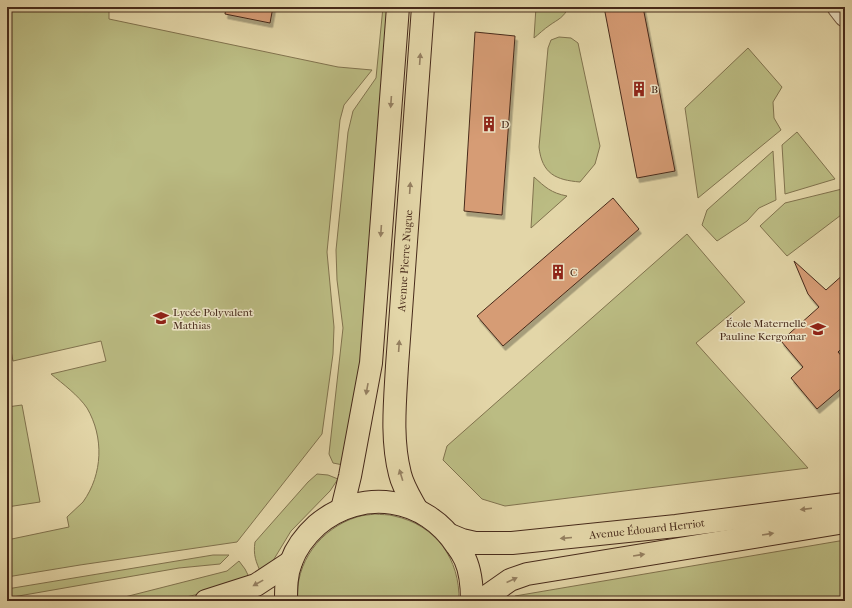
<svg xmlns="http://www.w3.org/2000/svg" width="852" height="608" viewBox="0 0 852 608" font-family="'IM FELL French Canon',serif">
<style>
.green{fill:#bbbc83;stroke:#81734e}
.building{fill:#d69c75;stroke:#472a1a;filter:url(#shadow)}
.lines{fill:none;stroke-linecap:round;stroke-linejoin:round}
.minor-casing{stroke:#6e553e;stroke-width:23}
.major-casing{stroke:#472a1a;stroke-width:24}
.minor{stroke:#ede4c6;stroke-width:21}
.major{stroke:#e3d6a8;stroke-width:22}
.oneway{fill:#958061}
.labels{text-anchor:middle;stroke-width:3;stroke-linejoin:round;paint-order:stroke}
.poi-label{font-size:11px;fill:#472a1a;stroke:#ede4c6;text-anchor:start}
.street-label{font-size:11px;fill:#472a1a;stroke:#ede4c6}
</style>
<defs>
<filter id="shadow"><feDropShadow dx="2.5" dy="4.5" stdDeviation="0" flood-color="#0004"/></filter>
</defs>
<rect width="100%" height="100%" fill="#e3d6a8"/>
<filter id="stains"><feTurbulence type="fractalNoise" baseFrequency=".005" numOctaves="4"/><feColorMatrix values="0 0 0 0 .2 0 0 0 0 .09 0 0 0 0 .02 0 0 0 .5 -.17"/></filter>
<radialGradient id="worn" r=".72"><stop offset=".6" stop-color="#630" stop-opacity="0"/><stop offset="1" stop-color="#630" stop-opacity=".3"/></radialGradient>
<path class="green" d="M 7,7 L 109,7 L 109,19 L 338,67 L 372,70 L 344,105 L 340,120 L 327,252 L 334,327 L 333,354 L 322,434 L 237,542 L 80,565 L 7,577 L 7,540 L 69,527 L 67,517 C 72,512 78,507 83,502 C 103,474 104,437 87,408 C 78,395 63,384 51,374 L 106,361 L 101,341 L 13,361 L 7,330 Z
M 383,7 L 389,7 L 361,361 L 343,465 L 333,463 L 329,454 L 343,328 L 337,280 L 336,250 L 348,132 L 353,111 L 376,78 Z
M 536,7 L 568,7 C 565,17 557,20 550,25 C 544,29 539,34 534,38 Z
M 559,37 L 571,38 L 578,43 L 600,146 L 595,164 L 580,182 C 556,180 542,174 539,147 L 548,48 L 551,40 Z
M 748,48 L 782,87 L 773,102 L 774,118 L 781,130 L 698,198 L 685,108 Z
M 797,132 L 835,179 L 785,194 L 782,145 Z
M 773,151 L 776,200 L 759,208 L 747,221 L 717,241 L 702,225 L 707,210 Z
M 534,177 C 545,187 551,193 567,196 L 531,228 Z
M 842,189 L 845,192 L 845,212 L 787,256 L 760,226 L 785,203 Z
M 687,234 L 745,302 L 696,343 L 808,468 L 505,506 L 482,499 L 443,460 L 447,446 Z
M 22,405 L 40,502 L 7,507 L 7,407 Z
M 317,474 L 328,475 L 338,479 L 330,491 L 291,531 L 271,564 L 261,573 C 256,562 253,555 255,542 L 308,482 Z
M 375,514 C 381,515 388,514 394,516 C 436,525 460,559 459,601 L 298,601 C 294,563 321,528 357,517 C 363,515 369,515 375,514 Z
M 845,540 L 845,601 L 514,601 L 515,596 Z
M 213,555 L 229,555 L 220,564 L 179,568 L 7,598 L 7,589 Z
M 239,561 L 245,569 L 248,575 L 243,580 L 199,594 L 169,601 L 109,601 L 223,572 L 227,571 Z"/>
<path class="building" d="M 226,7 L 273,7 L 270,23 L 225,14 Z
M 604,7 L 643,7 L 675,171 L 637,178 Z
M 475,32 L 515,36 L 502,215 L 464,211 Z
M 613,198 L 639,229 L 503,346 L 477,316 Z
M 794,261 L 826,290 L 845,273 L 845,345 L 838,352 L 845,360 L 845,385 L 817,409 L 791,378 L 803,367 L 781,341 L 819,307 L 808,294 Z"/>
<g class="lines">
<defs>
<path id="minor" d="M 838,7 L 845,16"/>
<g id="major">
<path d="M 342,509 L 350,476 L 371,363 L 398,7"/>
<path id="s1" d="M 417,510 C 411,499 403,487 400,474 C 391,439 395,402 397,366 L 423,7"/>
<path id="s2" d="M 450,535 L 462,540 L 475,543 L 512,543 L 676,526 L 845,504"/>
<path d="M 206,601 L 256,585 L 291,562"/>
<path d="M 286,601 C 286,588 286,575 291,562 C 296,548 306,535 317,525 C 362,487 426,497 457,546 C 460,550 463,555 465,559 C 471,572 472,587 472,601"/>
<path d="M 480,601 L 510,580 L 527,574 L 845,522"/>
</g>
</defs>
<use href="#minor" class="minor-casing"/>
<use href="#major" class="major-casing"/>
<use href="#minor" class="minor"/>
<use href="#major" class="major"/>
</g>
<defs><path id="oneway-solid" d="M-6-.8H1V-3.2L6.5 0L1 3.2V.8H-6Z"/></defs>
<g class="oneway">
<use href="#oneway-solid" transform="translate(420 59) rotate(-86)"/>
<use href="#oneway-solid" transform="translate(391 102) rotate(94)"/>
<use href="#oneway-solid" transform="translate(410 188) rotate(-86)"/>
<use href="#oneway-solid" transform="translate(381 231) rotate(94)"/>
<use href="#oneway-solid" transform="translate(399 346) rotate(-86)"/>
<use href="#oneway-solid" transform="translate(367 389) rotate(100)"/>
<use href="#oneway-solid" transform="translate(401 475) rotate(-107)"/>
<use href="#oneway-solid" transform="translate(806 509) rotate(173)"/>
<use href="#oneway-solid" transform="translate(768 534) rotate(-9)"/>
<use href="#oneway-solid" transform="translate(566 538) rotate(175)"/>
<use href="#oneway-solid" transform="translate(639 555) rotate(-9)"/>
<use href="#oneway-solid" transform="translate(512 580) rotate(-25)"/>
<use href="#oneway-solid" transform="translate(258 583) rotate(151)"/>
</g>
<defs>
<symbol id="building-bare" viewBox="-9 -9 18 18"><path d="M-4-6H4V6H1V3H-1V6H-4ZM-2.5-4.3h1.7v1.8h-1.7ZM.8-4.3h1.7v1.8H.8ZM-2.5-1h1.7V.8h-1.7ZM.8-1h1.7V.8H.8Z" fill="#8f2418" stroke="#ede4c6" stroke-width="2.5" paint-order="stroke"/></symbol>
<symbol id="school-bare" viewBox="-9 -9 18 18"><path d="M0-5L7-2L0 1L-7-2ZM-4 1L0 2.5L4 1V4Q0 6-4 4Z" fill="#8f2418" stroke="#ede4c6" stroke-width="2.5" paint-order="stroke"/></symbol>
</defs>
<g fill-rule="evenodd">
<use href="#building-bare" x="628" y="78" width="22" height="22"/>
<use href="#building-bare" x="478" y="113" width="22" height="22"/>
<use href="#building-bare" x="547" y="261" width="22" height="22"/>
<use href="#school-bare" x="150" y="307" width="22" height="22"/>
<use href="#school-bare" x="807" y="318" width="22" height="22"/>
</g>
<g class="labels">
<g class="poi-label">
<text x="651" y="93">B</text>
<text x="501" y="128">D</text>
<text x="570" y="276">C</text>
<text x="173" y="316">Lycée Polyvalent<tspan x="173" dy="13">Mathias</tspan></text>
<text x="806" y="327" text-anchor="end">École Maternelle<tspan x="806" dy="13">Pauline Kergomar</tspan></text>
</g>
<g class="street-label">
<text dy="4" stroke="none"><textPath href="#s1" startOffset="254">Avenue Pierre Nugue</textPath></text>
<text dy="4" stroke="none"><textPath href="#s2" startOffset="199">Avenue Édouard Herriot</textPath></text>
</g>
</g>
<rect width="852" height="608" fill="none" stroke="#e3d6a8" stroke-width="24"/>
<rect x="8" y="8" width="836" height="592" fill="none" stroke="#472a1a" stroke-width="2"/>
<rect x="12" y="12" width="828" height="584" fill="none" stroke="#472a1a"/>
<rect width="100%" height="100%" filter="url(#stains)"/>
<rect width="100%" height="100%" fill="url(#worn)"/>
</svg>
